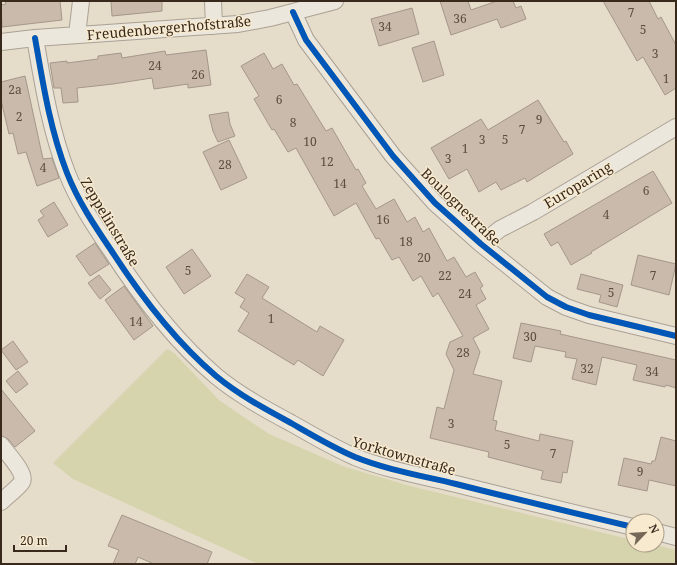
<svg xmlns="http://www.w3.org/2000/svg" width="677" height="565" viewBox="0 0 677 565" font-family="'Noto Serif',serif">
<style>
.green{fill:#d5d4ac}
.building{fill:#c9baab;stroke:#a59789}
.lines{fill:none;stroke-linecap:round;stroke-linejoin:round}
.street-casing{stroke:#aaa194;stroke-width:18}
.street{stroke:#ece7dd;stroke-width:16}
.cycleway-casing{stroke:#f7eacf;stroke-width:8}
.cycleway{stroke:#0057b8;stroke-width:6}
.labels{text-anchor:middle;stroke-width:3;stroke-linejoin:round;paint-order:stroke}
.number-label{font-size:12px;fill:#5c4d40}
.street-label{font-size:14px;fill:#38291c;stroke:#f7eacf}
</style>
<rect width="100%" height="100%" fill="#e5dcca"/>
<path class="green" d="M 167,349 L 174,353 L 220,401 L 269,434 L 345,467 L 410,486 L 633,540 L 633,545 L 655,545 L 676,550 L 676,564 L 258,564 L 73,479 L 53,463 Z"/>
<path class="building" d="M 5,1 L 60,1 L 62,20 L 2,27 L 1,5 L 6,4 Z
M 111,1 L 162,1 L 162,11 L 112,16 Z
M 440,1 L 468,1 L 471,10 L 497,1 L 513,1 L 516,8 L 521,6 L 526,19 L 501,28 L 497,19 L 451,35 Z
M 603,1 L 649,1 L 658,19 L 661,17 L 676,45 L 676,88 L 665,95 L 643,57 L 637,61 Z
M 412,8 L 419,34 L 379,46 L 371,19 Z
M 434,41 L 444,75 L 423,82 L 412,48 Z
M 206,50 L 211,85 L 188,88 L 188,84 L 154,89 L 152,78 L 113,84 L 77,88 L 78,102 L 63,103 L 61,88 L 54,88 L 50,63 L 67,61 L 67,63 L 98,59 L 98,56 L 121,53 L 122,58 L 165,51 L 166,55 Z
M 264,53 L 273,69 L 282,64 L 294,85 L 297,84 L 326,131 L 332,128 L 356,170 L 358,169 L 366,183 L 362,186 L 376,209 L 394,199 L 407,222 L 415,217 L 423,232 L 429,228 L 447,261 L 454,257 L 466,277 L 475,272 L 483,286 L 480,288 L 486,299 L 476,305 L 489,329 L 473,338 L 480,352 L 473,374 L 502,381 L 493,420 L 497,421 L 495,430 L 539,441 L 540,434 L 573,441 L 567,473 L 563,472 L 561,483 L 541,479 L 543,471 L 488,457 L 489,452 L 430,438 L 437,407 L 444,409 L 454,370 L 446,354 L 450,342 L 463,336 L 438,293 L 433,297 L 421,276 L 413,281 L 399,257 L 392,260 L 379,238 L 376,239 L 356,203 L 334,216 L 296,148 L 288,152 L 274,129 L 272,130 L 254,99 L 259,96 L 241,66 Z
M 25,76 L 43,159 L 52,158 L 59,178 L 37,186 L 26,152 L 18,154 L 13,133 L 9,134 L 1,100 L 1,82 Z
M 538,100 L 564,142 L 566,141 L 573,154 L 527,182 L 525,178 L 501,190 L 496,182 L 479,192 L 467,169 L 449,179 L 431,148 L 481,119 L 488,130 Z
M 228,112 L 230,124 L 235,136 L 218,142 L 213,131 L 209,115 Z
M 229,140 L 247,178 L 221,190 L 203,152 Z
M 653,171 L 672,203 L 591,252 L 592,253 L 571,265 L 558,242 L 551,246 L 544,234 Z
M 54,202 L 68,225 L 48,237 L 38,220 L 44,216 L 40,211 Z
M 95,243 L 109,264 L 90,276 L 76,256 Z
M 192,249 L 211,276 L 184,294 L 166,267 Z
M 638,255 L 676,264 L 669,295 L 631,285 Z
M 247,274 L 269,287 L 262,298 L 317,332 L 320,326 L 344,340 L 323,376 L 298,360 L 294,365 L 238,331 L 249,313 L 240,307 L 245,299 L 235,293 Z
M 581,274 L 623,285 L 617,307 L 599,302 L 601,295 L 577,289 Z
M 99,275 L 111,290 L 100,299 L 88,283 Z
M 124,286 L 153,326 L 134,340 L 105,300 Z
M 521,323 L 561,331 L 560,334 L 676,360 L 676,388 L 666,385 L 665,387 L 633,380 L 637,365 L 602,357 L 596,385 L 572,379 L 577,359 L 565,357 L 566,352 L 535,346 L 531,362 L 513,358 Z
M 13,341 L 28,362 L 16,370 L 1,350 Z
M 18,371 L 28,384 L 16,393 L 6,381 Z
M 1,389 L 35,431 L 15,447 L 8,439 L 1,436 Z
M 661,437 L 676,441 L 676,486 L 649,480 L 647,491 L 618,485 L 624,458 L 651,464 L 652,461 L 655,461 Z
M 122,515 L 212,552 L 207,564 L 154,564 L 138,557 L 135,564 L 113,564 L 119,550 L 108,546 Z"/>
<g class="lines">
<defs>
<path id="street" d="M 213,1 L 214,26
M 293,12 L 306,40 L 393,156 L 435,203 L 481,244 L 547,297 L 566,307 L 589,315 L 676,336
M 77,35 L 81,1
M 35,38 C 43,84 50,129 67,173 C 78,201 94,225 111,250 C 140,295 175,341 216,376 C 239,395 265,409 291,423 C 312,435 332,447 355,457 C 387,470 423,476 456,484 C 515,499 574,513 633,527
M 1,42 L 35,38 L 238,24 L 270,18 L 335,1
M 481,244 L 500,229 L 533,212 L 676,127
M 1,445 C 6,452 27,474 22,482 C 18,488 6,497 1,502
M 657,532 L 676,537"/>
</defs>
<use href="#street" class="street-casing"/>
<use href="#street" class="street"/>
<defs>
<path id="cycleway" d="M 293,12 L 306,40 L 393,156 L 435,203 L 481,244 L 547,297 L 566,307 L 589,315 L 676,336
M 35,38 C 43,84 50,129 67,173 C 78,201 94,225 111,250 C 140,295 175,341 216,376 C 239,395 265,409 291,423 C 312,435 332,447 355,457 C 387,470 423,476 456,484 C 515,499 574,513 633,527"/>
</defs>
<use href="#cycleway" class="cycleway-casing"/>
<use href="#cycleway" class="cycleway"/>
</g>
<g class="labels">
<g class="number-label">
<text x="631" y="17">7</text>
<text x="460" y="23">36</text>
<text x="385" y="31">34</text>
<text x="643" y="34">5</text>
<text x="655" y="58">3</text>
<text x="155" y="70">24</text>
<text x="198" y="79">26</text>
<text x="666" y="83">1</text>
<text x="15" y="94">2a</text>
<text x="279" y="104">6</text>
<text x="19" y="121">2</text>
<text x="539" y="124">9</text>
<text x="293" y="127">8</text>
<text x="522" y="134">7</text>
<text x="482" y="144">3</text>
<text x="505" y="144">5</text>
<text x="310" y="146">10</text>
<text x="465" y="153">1</text>
<text x="448" y="163">3</text>
<text x="327" y="166">12</text>
<text x="225" y="169">28</text>
<text x="43" y="172">4</text>
<text x="340" y="188">14</text>
<text x="646" y="195">6</text>
<text x="606" y="219">4</text>
<text x="383" y="224">16</text>
<text x="406" y="246">18</text>
<text x="424" y="262">20</text>
<text x="188" y="275">5</text>
<text x="445" y="280">22</text>
<text x="653" y="280">7</text>
<text x="611" y="297">5</text>
<text x="465" y="298">24</text>
<text x="271" y="323">1</text>
<text x="136" y="326">14</text>
<text x="530" y="341">30</text>
<text x="463" y="357">28</text>
<text x="587" y="373">32</text>
<text x="652" y="376">34</text>
<text x="451" y="428">3</text>
<text x="507" y="449">5</text>
<text x="553" y="458">7</text>
<text x="640" y="476">9</text>
</g>
<g class="street-label">
<text transform="translate(169 28) rotate(-5)" y="5">Freudenbergerhofstraße</text>
<text transform="translate(578 185) rotate(-31)" y="5">Europaring</text>
<text transform="translate(461 207) rotate(44)" y="5">Boulognestraße</text>
<text transform="translate(110 222) rotate(59)" y="5">Zeppelinstraße</text>
<text transform="translate(404 456) rotate(16)" y="5">Yorktownstraße</text>
</g>
</g>
<rect width="677" height="565" fill="none" stroke="#38291c" stroke-width="4"/>
<g transform="translate(645 533) rotate(65)"><circle r="19" fill="#f7eacf" stroke="#ab9d87"/>
<path d="M0-3L7 15L0 10L-7 15Z" fill="#756859"/>
<text y="-6" font-size="11" font-weight="bold" text-anchor="middle" fill="#38291c">N</text>
</g>
<path d="M14 545v6h52v-6" fill="none" stroke="#38291c" stroke-width="2"/>
<text x="20" y="545" font-size="12" fill="#38291c" stroke="#f7eacf" stroke-width="3" paint-order="stroke">20 m</text>
</svg>
